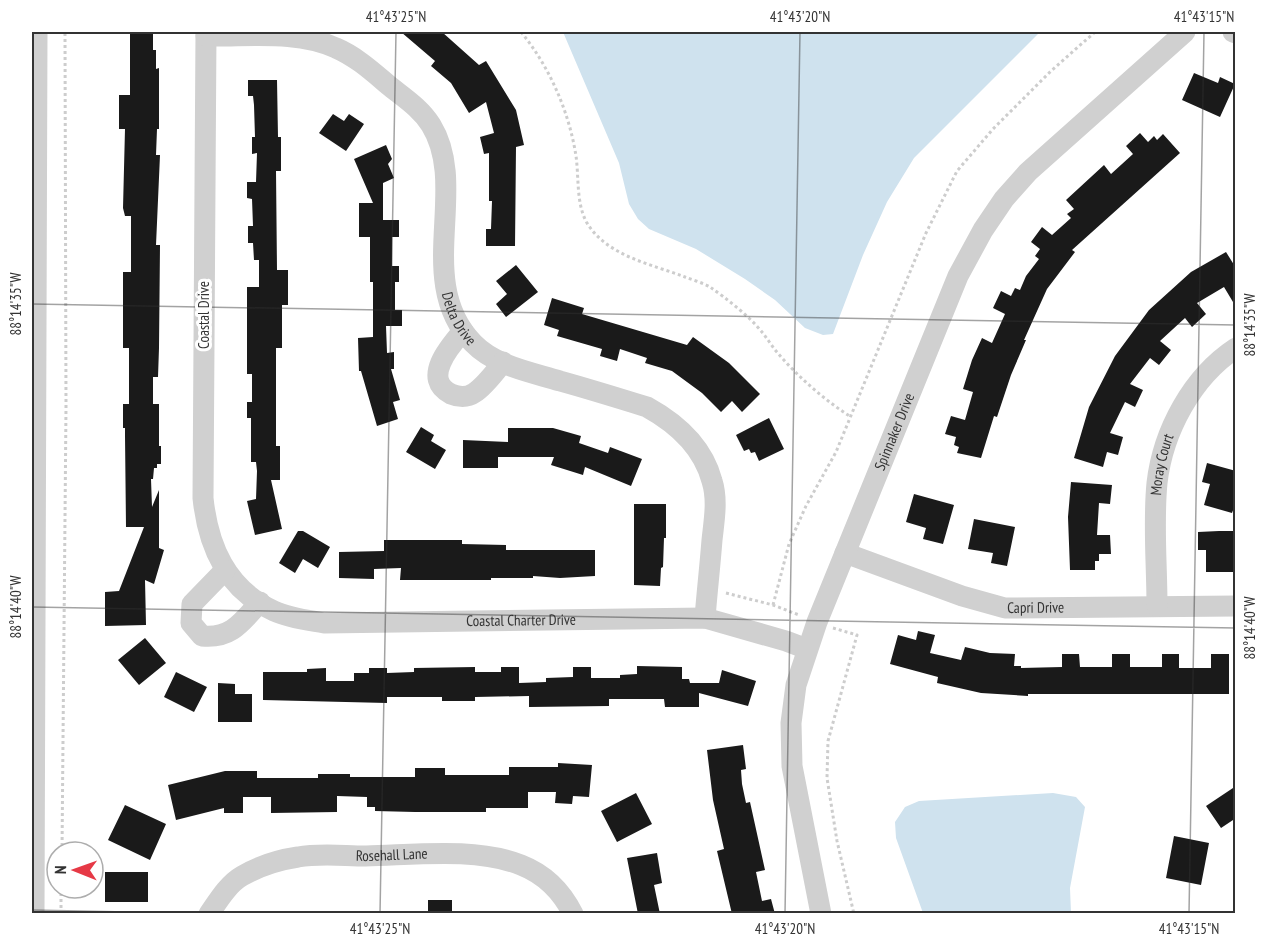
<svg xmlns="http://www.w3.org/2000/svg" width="1267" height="945" viewBox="0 0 1267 945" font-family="'PT Sans Narrow',sans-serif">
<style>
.water{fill:#cfe2ee}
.building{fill:#1a1a1a}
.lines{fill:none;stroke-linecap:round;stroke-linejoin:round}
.path{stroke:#cdcdcd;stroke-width:3;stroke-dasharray:3 3;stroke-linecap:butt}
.minor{stroke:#d0d0d0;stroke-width:21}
.ticks{fill:none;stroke:#333;stroke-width:1.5;stroke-opacity:0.45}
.labels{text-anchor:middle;stroke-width:6;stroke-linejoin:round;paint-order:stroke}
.street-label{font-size:15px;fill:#333;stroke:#fff}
.neatline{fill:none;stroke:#333;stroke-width:2}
.ticks-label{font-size:15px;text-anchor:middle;fill:#333}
</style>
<rect width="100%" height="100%" fill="#fff"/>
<path class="water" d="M 563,32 L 1040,32 L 914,158 L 887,202 L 863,255 L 833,334 L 823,335 L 805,328 L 775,300 L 745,279 L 696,249 L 649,229 L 638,219 L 629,204 L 619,163 Z
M 1053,793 L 1076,797 L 1085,807 L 1070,888 L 1071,913 L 923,913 L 896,838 L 895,822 L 905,807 L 919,801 Z"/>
<path class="building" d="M 130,32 L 153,32 L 153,50 L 156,50 L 156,69 L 159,68 L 159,129 L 157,129 L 156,155 L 160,155 L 156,245 L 160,245 L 159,348 L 158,377 L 153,377 L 153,404 L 159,404 L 159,446 L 161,446 L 161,464 L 157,464 L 157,468 L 154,468 L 153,479 L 151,479 L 152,507 L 159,490 L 159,548 L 164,550 L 154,584 L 145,580 L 146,625 L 105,626 L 105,592 L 119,591 L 144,527 L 126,527 L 125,436 L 125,428 L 123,428 L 123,404 L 129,404 L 129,348 L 123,348 L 123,272 L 131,272 L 131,216 L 125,216 L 123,208 L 125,129 L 119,129 L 119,95 L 130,95 Z
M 401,32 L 442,32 L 479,65 L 486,61 L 516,110 L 524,145 L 516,147 L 515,246 L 486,246 L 486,229 L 491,229 L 492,201 L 489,201 L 489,153 L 484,154 L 480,137 L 494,133 L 486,102 L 469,113 L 451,83 L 431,66 L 435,61 Z
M 1194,73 L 1218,83 L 1220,77 L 1235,84 L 1220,117 L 1182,100 Z
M 248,80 L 277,80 L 278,137 L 281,137 L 281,171 L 276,171 L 277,270 L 288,270 L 288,305 L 282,305 L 282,348 L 276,348 L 276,446 L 280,446 L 280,480 L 271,480 L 282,529 L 255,535 L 247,501 L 256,499 L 257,471 L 256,462 L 251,462 L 251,418 L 247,418 L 247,402 L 252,402 L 252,374 L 247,374 L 247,287 L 259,287 L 259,260 L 254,260 L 253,243 L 248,243 L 248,226 L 253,226 L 252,199 L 247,198 L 247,182 L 256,182 L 257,153 L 252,154 L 252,137 L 255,137 L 254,105 L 253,96 L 248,96 Z
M 333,114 L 344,121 L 349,114 L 364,124 L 346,151 L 319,133 Z
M 1140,133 L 1148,142 L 1154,136 L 1157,140 L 1163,134 L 1180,153 L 1072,250 L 1075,252 L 1047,289 L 1024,340 L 1026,340 L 1011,375 L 997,417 L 994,416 L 981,458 L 957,453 L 959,447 L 954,445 L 956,437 L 945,434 L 951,416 L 965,420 L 973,392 L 963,389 L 972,360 L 982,338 L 992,343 L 1005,314 L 993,308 L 1001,291 L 1011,296 L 1015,288 L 1020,290 L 1026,276 L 1039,259 L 1035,256 L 1040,249 L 1031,242 L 1042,227 L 1052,235 L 1071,218 L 1067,214 L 1074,209 L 1066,200 L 1104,165 L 1111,174 L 1133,154 L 1126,146 Z
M 386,145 L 392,159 L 388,164 L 394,178 L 383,183 L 383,220 L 399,220 L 399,237 L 392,237 L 392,266 L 399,266 L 399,282 L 395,282 L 395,310 L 402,310 L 402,326 L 386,326 L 387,353 L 394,352 L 394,369 L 391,369 L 400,400 L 393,402 L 398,419 L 377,426 L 361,371 L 359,371 L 358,338 L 373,337 L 373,282 L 370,282 L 370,237 L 359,237 L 359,203 L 373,203 L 354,159 Z
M 1226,252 L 1236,268 L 1236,307 L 1224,287 L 1197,303 L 1206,314 L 1192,327 L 1185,318 L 1160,341 L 1171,350 L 1159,365 L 1150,358 L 1130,384 L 1143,390 L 1135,407 L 1125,402 L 1110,433 L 1123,437 L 1118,455 L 1107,452 L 1103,467 L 1074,458 L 1089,407 L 1115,356 L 1149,310 L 1191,272 Z
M 516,265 L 538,292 L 506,317 L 496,304 L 507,294 L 496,281 Z
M 552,298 L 584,308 L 582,314 L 687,345 L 693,337 L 729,363 L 760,394 L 742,412 L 732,401 L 721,412 L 702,393 L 672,371 L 645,363 L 647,358 L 620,349 L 617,361 L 600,356 L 602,349 L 557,336 L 559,330 L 544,325 Z
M 769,418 L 784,449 L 759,461 L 755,452 L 751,453 L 749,449 L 744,451 L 736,435 Z
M 421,427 L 434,435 L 431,441 L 446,450 L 435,469 L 406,452 Z
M 508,428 L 553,428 L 581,436 L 579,443 L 608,453 L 610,447 L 642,459 L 631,486 L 585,467 L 583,475 L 551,465 L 554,457 L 498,457 L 498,468 L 463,468 L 463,440 L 508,442 Z
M 1207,463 L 1236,471 L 1236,502 L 1232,513 L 1204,505 L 1210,484 L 1202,482 Z
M 1071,482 L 1112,485 L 1110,504 L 1099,503 L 1097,535 L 1110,535 L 1111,554 L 1099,554 L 1099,561 L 1095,561 L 1095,570 L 1070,570 L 1068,517 Z
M 914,494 L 954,505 L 943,544 L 923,539 L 926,528 L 906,522 Z
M 634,504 L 666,504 L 666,538 L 664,538 L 663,567 L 661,568 L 660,586 L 634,585 Z
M 974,519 L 1015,527 L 1007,566 L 991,563 L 993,553 L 968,549 Z
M 298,531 L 303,531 L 330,547 L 318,568 L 303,559 L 295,573 L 279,563 Z
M 1219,531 L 1235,531 L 1236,572 L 1206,572 L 1206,550 L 1198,550 L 1198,532 Z
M 384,540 L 462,540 L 462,544 L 506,545 L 506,550 L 595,550 L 595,576 L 560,578 L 533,576 L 533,578 L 491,578 L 491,580 L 400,580 L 401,568 L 374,569 L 374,579 L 339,578 L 339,552 L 384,551 Z
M 918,631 L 935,635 L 930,653 L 961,660 L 965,647 L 990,653 L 1015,654 L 1014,666 L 1021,666 L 1021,668 L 1062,667 L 1062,654 L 1079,654 L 1080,667 L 1112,667 L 1112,654 L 1130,654 L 1130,667 L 1162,667 L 1162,654 L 1179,654 L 1179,668 L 1211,668 L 1211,654 L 1229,654 L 1229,694 L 1028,694 L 1028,696 L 981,693 L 937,683 L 938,677 L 890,664 L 898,635 L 916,640 Z
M 145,638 L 166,663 L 139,685 L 118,660 Z
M 637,666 L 682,667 L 682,679 L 689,679 L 690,683 L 719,683 L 722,670 L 756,681 L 748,706 L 699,693 L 699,707 L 665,707 L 664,699 L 609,699 L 609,706 L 529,707 L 529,696 L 475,697 L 475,701 L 442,701 L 442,697 L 387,697 L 387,703 L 263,700 L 263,672 L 307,672 L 307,669 L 326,668 L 326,681 L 354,681 L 354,673 L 369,673 L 369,668 L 387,668 L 387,673 L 414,672 L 414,668 L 475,667 L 475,672 L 501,672 L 501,667 L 519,667 L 519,683 L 546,682 L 546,678 L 573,677 L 573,667 L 591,667 L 591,678 L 620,678 L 620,675 L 637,674 Z
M 176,672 L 207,687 L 194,712 L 164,697 Z
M 218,683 L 235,684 L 235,694 L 252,694 L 252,722 L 218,722 Z
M 743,745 L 746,769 L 741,770 L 742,784 L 746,803 L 750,802 L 765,870 L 756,872 L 762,901 L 771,899 L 775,914 L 732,914 L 717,851 L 724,849 L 713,800 L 707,750 Z
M 558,763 L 592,765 L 589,797 L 573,796 L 572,804 L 555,803 L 556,792 L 528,792 L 528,808 L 486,808 L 486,812 L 415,812 L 375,811 L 375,807 L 367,807 L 367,797 L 337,796 L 337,812 L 271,813 L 271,797 L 243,797 L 243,813 L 224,813 L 224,808 L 176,820 L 168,785 L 225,771 L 257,771 L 257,778 L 318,778 L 318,774 L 350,774 L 350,777 L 415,777 L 415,768 L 445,768 L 445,775 L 509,775 L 509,767 L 558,767 Z
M 1236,786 L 1236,818 L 1221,828 L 1206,806 Z
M 636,793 L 652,824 L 617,842 L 601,811 Z
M 125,805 L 166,824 L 150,860 L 108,840 Z
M 1174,836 L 1209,843 L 1201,885 L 1166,878 Z
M 657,853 L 662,883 L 654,885 L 660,914 L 638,914 L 627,858 Z
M 105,872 L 148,872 L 148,902 L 105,902 Z
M 428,900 L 452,900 L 452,914 L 428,914 Z"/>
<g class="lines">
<path class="path" d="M 521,32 C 549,66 569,111 576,156 C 579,177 576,204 587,223 C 607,256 651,264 685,277 C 693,280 703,283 710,287 C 726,298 750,317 762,332 C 767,338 771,345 776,351 C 797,376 823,399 851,417
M 726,593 L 773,605 L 799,615
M 773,605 L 789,544 L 806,506 L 836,452 L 926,233 L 957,171 L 993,129 L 1051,71 L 1095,32
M 833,628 L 857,635 L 828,741 L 827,778 L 837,841 L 854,914
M 62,852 L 66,407 L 65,32
M 61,914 L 61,888"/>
<g class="minor">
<path id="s1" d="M 206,32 L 203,498 C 208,546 226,589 274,611 C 289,618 307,620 324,623 L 705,618 L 786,641 L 807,649"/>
<path d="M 1233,32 L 1236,33"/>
<path id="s2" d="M 206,36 C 248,37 297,30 336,48 C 357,57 374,73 392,88 C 406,99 421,109 431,125 C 470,188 413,281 473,343 C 495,366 531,372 560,381 C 589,389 618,398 647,407 C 676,423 703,447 712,481 C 718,500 714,521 712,540 C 710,566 707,592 705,618"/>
<path d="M 463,331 C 450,346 421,379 451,394 C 458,397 467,398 474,393 C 485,386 495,372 503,362"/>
<path id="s3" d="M 845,553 L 962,596 L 1005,608 L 1236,606"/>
<path d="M 225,570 L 192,604 L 191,623 L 202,636 C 231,639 242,622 260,602"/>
<path id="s4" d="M 1157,606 C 1157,565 1153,523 1157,483 C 1163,431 1192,377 1236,348"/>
<path d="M 34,914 L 37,32"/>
<path id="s5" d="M 209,914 C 218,901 228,884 242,876 C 259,866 278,860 298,857 C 320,853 344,856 366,856 C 414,855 476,847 521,865 C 544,874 562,892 573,914"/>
<path id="s6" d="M 821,914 L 792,766 L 791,723 L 796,685 L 817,622 L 958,276 L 983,230 L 1004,199 L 1028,172 L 1185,32"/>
</g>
</g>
<path class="ticks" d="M 32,304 L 1236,325M 32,607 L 1236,628M 32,910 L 222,914M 380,914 L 396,32M 785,914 L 800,32M 1189,914 L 1204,32"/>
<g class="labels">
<g class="street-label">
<text transform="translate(204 315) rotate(-90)" y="5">Coastal Drive</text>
<text dy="5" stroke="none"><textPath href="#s2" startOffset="454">Delta Drive</textPath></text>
<text dy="5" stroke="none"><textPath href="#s6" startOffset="504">Spinnaker Drive</textPath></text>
<text dy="5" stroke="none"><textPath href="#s4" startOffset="142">Moray Court</textPath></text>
<text dy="5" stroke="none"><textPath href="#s3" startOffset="200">Capri Drive</textPath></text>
<text dy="5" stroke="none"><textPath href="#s1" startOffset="855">Coastal Charter Drive</textPath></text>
<text dy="5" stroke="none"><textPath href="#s5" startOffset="204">Rosehall Lane</textPath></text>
</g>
</g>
<rect width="1267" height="945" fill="none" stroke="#ffffff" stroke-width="66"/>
<g transform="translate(75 870) rotate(271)"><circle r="28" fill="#ffffff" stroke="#adadad" stroke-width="1.5"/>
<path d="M0-4.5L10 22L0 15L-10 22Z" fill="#e63946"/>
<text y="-9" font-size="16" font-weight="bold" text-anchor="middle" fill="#333333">N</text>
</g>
<rect x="33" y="33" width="1201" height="879" class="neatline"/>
<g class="ticks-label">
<text x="396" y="22">41°43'25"N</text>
<text x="800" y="22">41°43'20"N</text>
<text x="1204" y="22">41°43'15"N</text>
<text transform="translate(16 304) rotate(-90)" y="5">88°14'35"W</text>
<text transform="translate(1250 325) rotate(-90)" y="5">88°14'35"W</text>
<text transform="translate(16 607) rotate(-90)" y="5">88°14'40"W</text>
<text transform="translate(1250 628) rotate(-90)" y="5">88°14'40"W</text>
<text x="380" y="934">41°43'25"N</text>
<text x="785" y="934">41°43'20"N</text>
<text x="1189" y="934">41°43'15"N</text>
</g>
</svg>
